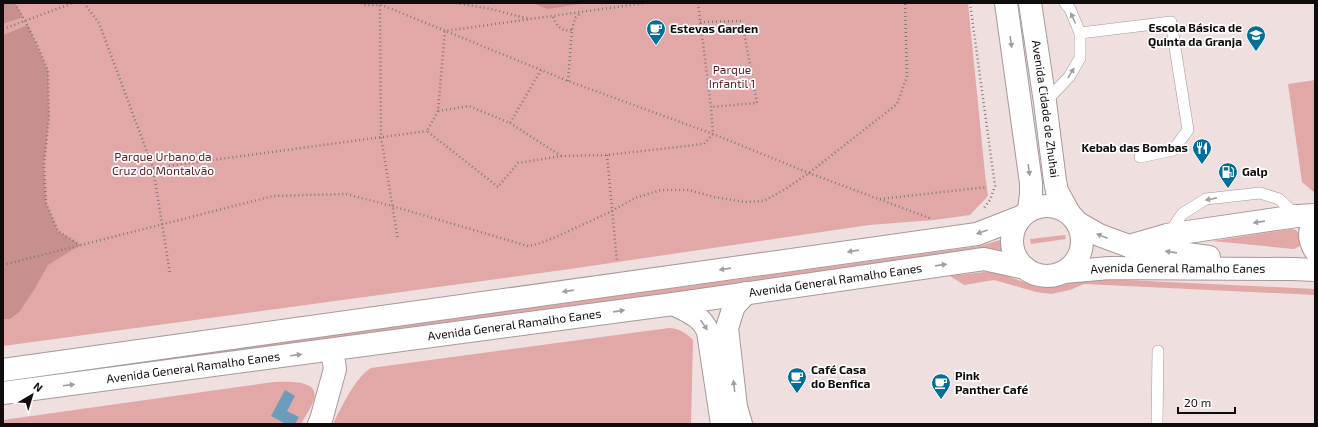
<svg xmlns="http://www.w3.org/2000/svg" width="1318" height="427" viewBox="0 0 1318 427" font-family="'Exo 2',sans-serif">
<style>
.green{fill:#e1a8a7}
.forest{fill:#c88f8f}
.water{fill:#6b9cbb}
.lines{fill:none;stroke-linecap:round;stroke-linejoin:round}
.service-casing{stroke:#a79998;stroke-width:12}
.minor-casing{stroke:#a79998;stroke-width:24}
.primary-casing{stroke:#a79998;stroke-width:24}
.path{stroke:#837979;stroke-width:2.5;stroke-dasharray:1 3;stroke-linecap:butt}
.service{stroke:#fff;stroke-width:11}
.minor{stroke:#fff;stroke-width:22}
.primary{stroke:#fff;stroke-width:22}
.oneway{fill:#a09e9e}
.labels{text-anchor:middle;stroke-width:3.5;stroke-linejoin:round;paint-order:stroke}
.poi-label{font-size:12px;font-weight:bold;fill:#110c0c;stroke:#fff;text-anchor:start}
.park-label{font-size:12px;fill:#611c22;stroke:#fff}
.street-label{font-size:12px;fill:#110c0c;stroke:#fff}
</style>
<rect width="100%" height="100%" fill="#efdfdf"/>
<path class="green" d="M 3,3 L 968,3 L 985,174 L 988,196 L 970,215 L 934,220 L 869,225 L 570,269 L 3,346 Z
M 1315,80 L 1315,193 L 1302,182 L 1288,84 Z
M 1291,229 L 1296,230 L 1300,235 L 1302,245 L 1294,249 L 1212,241 Z
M 1065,235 L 1066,239 L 1031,244 L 1030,239 Z
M 1000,240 L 1002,252 L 3,385 L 3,380 L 980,246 Z
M 993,271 C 1008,276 1032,286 1047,287 C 1059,288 1072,282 1084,278 L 1315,289 L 1315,295 L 1084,284 L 1070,290 L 1051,294 L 1036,292 L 994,280 L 964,285 L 950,276 Z
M 669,328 C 679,328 686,333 693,340 L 691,424 L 333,424 C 341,408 356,376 371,368 Z
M 274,382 C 285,382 320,379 314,399 C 312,407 305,416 301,424 L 3,424 L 3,420 Z"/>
<path class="forest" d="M 3,3 L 15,3 L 23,17 L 3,24 Z
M 532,3 L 586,3 L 548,9 Z
M 28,25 L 48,71 L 49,117 L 44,165 L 46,203 L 58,231 L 80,245 L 48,265 L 34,290 L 19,312 L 10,319 L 3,319 L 3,35 Z"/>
<path class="water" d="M 285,390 L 295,396 L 287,411 L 299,417 L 295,424 L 286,424 L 271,416 Z"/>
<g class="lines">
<defs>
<path id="service" d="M 1080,33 L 1171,22 L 1188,130 L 1173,150 L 1140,157
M 1045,102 L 1069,77 L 1080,58 L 1080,33 L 1070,9 L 1065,3
M 1168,235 L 1182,214 L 1206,199 L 1260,193 L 1279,199 L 1297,216
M 1157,424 L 1158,351"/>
<path id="minor" d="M 1315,222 C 1308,231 1309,240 1315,250
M 1129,246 L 1167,235 L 1297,216 L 1315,215
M 673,304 C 687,311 702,316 708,332 L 722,424
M 319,424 L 321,420 L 335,369 L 332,350
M 741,424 L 736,407 L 727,328 L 734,306 L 746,293"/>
<g id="primary">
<path d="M 1006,3 L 1031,183 L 1031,194 L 1029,210"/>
<path id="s1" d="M 1030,3 L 1045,102 L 1055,181 L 1057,191 L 1069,213"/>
<circle cx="1047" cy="241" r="35"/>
<path d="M 1078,223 L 1099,235 L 1129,246 L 1209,257"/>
<path id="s2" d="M 1064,272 L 1109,268 L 1293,269 L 1315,270"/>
<path d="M 3,370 L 977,234 L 1018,218"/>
<path id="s3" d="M 3,393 L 673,304 L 984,259 L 1025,268"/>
</g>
</defs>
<use href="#service" class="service-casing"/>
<use href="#minor" class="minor-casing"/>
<use href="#primary" class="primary-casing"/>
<path class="path" d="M 15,3 L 36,42 L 48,71 L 49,117 L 44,165 L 46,203 L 58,231 L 80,245
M 84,3 L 99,23 L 153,168 L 170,274
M 361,3 L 364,5 L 380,5 L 381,137 L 398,240
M 377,3 L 568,81 L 713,134 L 809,173 L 932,219
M 456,3 L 491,9 L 529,19
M 970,3 L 995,186 L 990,200 L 984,208
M 553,17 C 557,26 561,32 572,30
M 700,22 L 742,21 L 757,103 L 711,107
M 3,29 L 73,3
M 541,70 L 510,123 L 469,106 L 438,111 L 445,31 L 645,3
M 568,81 L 572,30 L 575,18 L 581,13
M 438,111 L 427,131 L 498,187 L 518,163 L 561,156 L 607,155 L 704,144 L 713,134 L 711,107 L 698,3
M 510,123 L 561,156
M 607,155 L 617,262
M 153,168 L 427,131
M 880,199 L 987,187
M 3,265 L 273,196 L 346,194 L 392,206 L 528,246 L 538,244 L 558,236 L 612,211 L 635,198 L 661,190 L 689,190 L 714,197 L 745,202 L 764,201 L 787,188 L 809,173 L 897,104 L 907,77 L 905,3"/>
<use href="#service" class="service"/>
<use href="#minor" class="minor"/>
<use href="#primary" class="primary"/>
</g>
<defs><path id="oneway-solid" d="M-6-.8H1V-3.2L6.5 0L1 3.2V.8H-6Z"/></defs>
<g class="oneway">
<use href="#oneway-solid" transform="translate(1073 18) rotate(-114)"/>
<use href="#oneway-solid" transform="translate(1011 42) rotate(82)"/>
<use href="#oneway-solid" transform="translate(1071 73) rotate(-58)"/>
<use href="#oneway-solid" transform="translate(1029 170) rotate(82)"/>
<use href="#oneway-solid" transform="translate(1211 199) rotate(169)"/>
<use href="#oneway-solid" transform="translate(1259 222) rotate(172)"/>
<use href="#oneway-solid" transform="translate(982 232) rotate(161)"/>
<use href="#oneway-solid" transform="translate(1102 236) rotate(-158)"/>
<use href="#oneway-solid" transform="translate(853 251) rotate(172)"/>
<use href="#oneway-solid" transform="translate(1171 252) rotate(-172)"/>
<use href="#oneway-solid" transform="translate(941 265) rotate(-8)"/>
<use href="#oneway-solid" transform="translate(725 269) rotate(172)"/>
<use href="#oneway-solid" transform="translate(568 291) rotate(172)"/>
<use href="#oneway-solid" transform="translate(619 311) rotate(-8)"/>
<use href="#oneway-solid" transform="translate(704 325) rotate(56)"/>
<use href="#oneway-solid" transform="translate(296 355) rotate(-7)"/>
<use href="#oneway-solid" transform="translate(69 385) rotate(-7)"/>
<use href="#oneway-solid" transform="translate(734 386) rotate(-97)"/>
</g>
<defs>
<symbol id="cafe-pin" viewBox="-11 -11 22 30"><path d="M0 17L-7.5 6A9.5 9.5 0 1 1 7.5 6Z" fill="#046e9b" stroke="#fff"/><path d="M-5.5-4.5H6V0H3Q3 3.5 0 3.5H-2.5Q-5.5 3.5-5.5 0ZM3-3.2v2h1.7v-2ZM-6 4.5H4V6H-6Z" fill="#fff"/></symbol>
<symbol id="school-pin" viewBox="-11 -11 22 30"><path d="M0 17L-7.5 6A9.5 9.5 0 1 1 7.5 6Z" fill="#046e9b" stroke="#fff"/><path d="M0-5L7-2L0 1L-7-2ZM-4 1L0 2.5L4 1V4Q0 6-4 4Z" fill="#fff"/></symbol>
<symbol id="restaurant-pin" viewBox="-11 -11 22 30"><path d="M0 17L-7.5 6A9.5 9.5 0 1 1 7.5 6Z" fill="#046e9b" stroke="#fff"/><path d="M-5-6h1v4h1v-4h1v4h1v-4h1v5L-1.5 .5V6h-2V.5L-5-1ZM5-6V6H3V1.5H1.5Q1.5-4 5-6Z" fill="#fff"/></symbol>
<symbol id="fuel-pin" viewBox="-11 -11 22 30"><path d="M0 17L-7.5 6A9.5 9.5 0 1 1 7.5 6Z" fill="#046e9b" stroke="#fff"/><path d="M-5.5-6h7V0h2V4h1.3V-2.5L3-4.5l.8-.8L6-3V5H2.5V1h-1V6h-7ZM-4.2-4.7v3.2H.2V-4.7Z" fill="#fff"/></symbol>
</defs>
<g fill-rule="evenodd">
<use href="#cafe-pin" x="645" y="18" width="22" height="30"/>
<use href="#school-pin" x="1245" y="24" width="22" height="30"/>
<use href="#restaurant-pin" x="1191" y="137" width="22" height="30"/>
<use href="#fuel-pin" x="1217" y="161" width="22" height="30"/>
<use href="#cafe-pin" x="786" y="366" width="22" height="30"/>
<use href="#cafe-pin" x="930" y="372" width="22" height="30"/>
</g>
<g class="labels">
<g class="poi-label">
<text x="1242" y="32" text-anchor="end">Escola Básica de<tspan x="1242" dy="14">Quinta da Granja</tspan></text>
<text x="670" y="33">Estevas Garden</text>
<text x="1188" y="152" text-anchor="end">Kebab das Bombas</text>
<text x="1242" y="176">Galp</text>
<text x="811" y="374">Café Casa<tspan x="811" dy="14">do Benfica</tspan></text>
<text x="955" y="380">Pink<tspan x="955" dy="14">Panther Café</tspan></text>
</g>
<g class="park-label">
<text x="732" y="74">Parque<tspan x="732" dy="14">Infantil 1</tspan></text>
<text x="163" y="161">Parque Urbano da<tspan x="163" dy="14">Cruz do Montalvão</tspan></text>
</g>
<g class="street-label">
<text dy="4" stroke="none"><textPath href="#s1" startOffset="107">Avenida Cidade de Zhuhai</textPath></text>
<text dy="4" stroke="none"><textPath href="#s2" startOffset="114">Avenida General Ramalho Eanes</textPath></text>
<text dy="4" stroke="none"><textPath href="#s3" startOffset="840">Avenida General Ramalho Eanes</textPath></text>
<text dy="4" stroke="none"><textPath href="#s3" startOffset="516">Avenida General Ramalho Eanes</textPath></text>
<text dy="4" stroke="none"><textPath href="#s3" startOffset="192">Avenida General Ramalho Eanes</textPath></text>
</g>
</g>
<rect width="1318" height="427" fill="none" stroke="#110c0c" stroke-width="8"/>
<g transform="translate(32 395) rotate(38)" stroke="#ffffff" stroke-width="3" paint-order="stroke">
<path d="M0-3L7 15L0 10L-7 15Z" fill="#110c0c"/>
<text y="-6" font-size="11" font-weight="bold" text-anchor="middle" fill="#110c0c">N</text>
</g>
<path d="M1178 407v6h57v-6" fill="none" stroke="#110c0c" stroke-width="2"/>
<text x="1184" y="407" font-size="12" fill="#110c0c" stroke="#ffffff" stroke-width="3" paint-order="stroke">20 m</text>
</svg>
